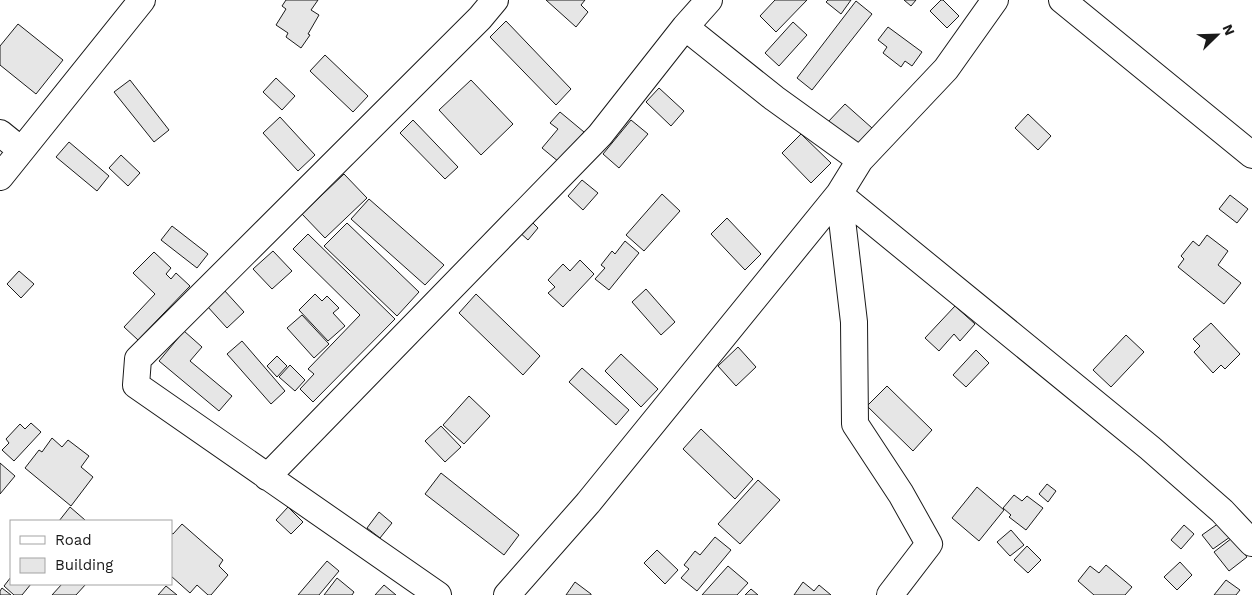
<svg xmlns="http://www.w3.org/2000/svg" width="1252" height="595" viewBox="0 0 1252 595" font-family="'Work Sans',sans-serif">
<style>
.building{fill:#e6e6e6;stroke:#1a1a1a}
.lines{fill:none;stroke-linecap:round;stroke-linejoin:round}
.minor-casing{stroke:#1a1a1a;stroke-width:28}
.minor{stroke:#fff;stroke-width:26}
</style>
<rect width="100%" height="100%" fill="#fff"/>
<path class="building" d="M 286,0 L 318,0 L 311,10 L 319,15 L 308,34 L 310,35 L 301,48 L 286,37 L 288,33 L 276,25 L 286,9 L 282,6 Z
M 546,0 L 585,0 L 581,5 L 588,12 L 576,27 Z
M 775,0 L 807,0 L 776,32 L 760,16 Z
M 828,0 L 851,0 L 841,14 L 826,2 Z
M 904,0 L 916,0 L 911,6 Z
M 941,0 L 943,0 L 959,16 L 947,28 L 930,11 Z
M 856,1 L 872,14 L 812,90 L 797,78 Z
M 506,21 L 571,89 L 556,105 L 490,37 Z
M 793,22 L 807,35 L 779,66 L 765,53 Z
M 18,24 L 63,60 L 36,94 L 0,65 L 0,46 Z
M 888,27 L 922,52 L 912,66 L 905,61 L 901,67 L 883,53 L 887,47 L 878,40 Z
M 325,55 L 368,96 L 353,112 L 310,71 Z
M 276,78 L 295,96 L 282,110 L 263,92 Z
M 130,80 L 169,130 L 154,142 L 114,92 Z
M 471,80 L 513,124 L 481,155 L 439,110 Z
M 659,88 L 684,111 L 671,126 L 646,102 Z
M 845,104 L 872,128 L 855,147 L 827,123 Z
M 560,112 L 584,132 L 559,162 L 542,148 L 558,129 L 550,123 Z
M 1028,114 L 1051,136 L 1038,150 L 1015,128 Z
M 280,117 L 315,155 L 298,171 L 263,133 Z
M 413,120 L 458,167 L 445,179 L 400,133 Z
M 631,120 L 648,134 L 619,168 L 603,154 Z
M 801,134 L 831,163 L 811,183 L 782,153 Z
M 69,142 L 109,176 L 97,191 L 56,157 Z
M 121,155 L 140,173 L 128,186 L 109,168 Z
M 344,174 L 367,198 L 325,238 L 302,214 Z
M 582,180 L 598,193 L 583,210 L 568,196 Z
M 662,194 L 680,211 L 644,251 L 626,235 Z
M 1230,195 L 1248,209 L 1237,223 L 1219,209 Z
M 369,199 L 444,265 L 425,285 L 351,219 Z
M 528,218 L 538,228 L 528,240 L 517,230 Z
M 727,218 L 761,254 L 745,270 L 711,234 Z
M 347,223 L 419,292 L 397,316 L 324,246 Z
M 172,226 L 208,254 L 197,268 L 161,240 Z
M 308,234 L 395,319 L 313,402 L 300,389 L 314,374 L 308,369 L 360,315 L 293,249 Z
M 1207,235 L 1228,251 L 1218,265 L 1241,283 L 1224,304 L 1178,267 L 1184,259 L 1181,256 L 1193,241 L 1199,246 Z
M 625,241 L 639,253 L 609,290 L 595,279 L 605,268 L 601,265 L 612,251 L 615,254 Z
M 273,251 L 292,271 L 272,289 L 253,269 Z
M 154,252 L 171,268 L 166,274 L 171,279 L 176,273 L 190,286 L 138,340 L 124,327 L 155,294 L 133,273 Z
M 580,260 L 594,274 L 563,307 L 548,293 L 555,287 L 548,280 L 563,264 L 570,271 Z
M 19,271 L 34,284 L 21,298 L 7,284 Z
M 646,289 L 675,322 L 661,335 L 632,302 Z
M 224,290 L 244,312 L 227,328 L 207,306 Z
M 315,294 L 322,301 L 327,296 L 339,308 L 333,313 L 345,326 L 328,341 L 299,310 Z
M 476,294 L 540,356 L 523,375 L 459,313 Z
M 955,306 L 975,324 L 960,341 L 954,334 L 939,351 L 925,338 Z
M 302,315 L 329,344 L 314,358 L 287,328 Z
M 1211,323 L 1240,354 L 1225,369 L 1221,365 L 1213,373 L 1194,352 L 1200,346 L 1193,339 Z
M 184,331 L 202,347 L 190,361 L 232,396 L 219,411 L 159,361 Z
M 1126,335 L 1144,352 L 1111,387 L 1093,370 Z
M 242,341 L 285,391 L 271,404 L 227,354 Z
M 738,347 L 756,367 L 736,386 L 718,366 Z
M 976,350 L 989,363 L 966,387 L 953,375 Z
M 621,354 L 658,389 L 641,407 L 605,371 Z
M 277,356 L 287,366 L 277,377 L 267,366 Z
M 290,365 L 305,380 L 295,391 L 279,377 Z
M 582,368 L 629,410 L 616,425 L 569,382 Z
M 887,386 L 932,430 L 913,451 L 867,406 Z
M 469,396 L 490,416 L 464,444 L 443,425 Z
M 31,423 L 41,432 L 14,461 L 2,450 L 9,443 L 6,439 L 20,424 L 25,429 Z
M 441,426 L 461,447 L 445,462 L 425,441 Z
M 701,429 L 753,479 L 735,499 L 683,449 Z
M 52,438 L 62,447 L 68,440 L 89,456 L 81,467 L 93,477 L 71,506 L 25,468 L 39,450 L 42,452 Z
M 0,463 L 15,476 L 0,494 Z
M 441,473 L 519,535 L 504,555 L 425,494 Z
M 758,480 L 780,500 L 740,544 L 718,524 Z
M 1047,484 L 1056,491 L 1048,502 L 1039,494 Z
M 977,487 L 1004,510 L 979,541 L 952,518 Z
M 1014,495 L 1022,501 L 1027,496 L 1043,508 L 1026,530 L 1009,517 L 1011,515 L 1003,508 Z
M 70,507 L 85,520 L 85,521 L 59,521 Z
M 288,507 L 303,522 L 291,534 L 276,520 Z
M 379,512 L 392,523 L 380,538 L 367,528 Z
M 1219,523 L 1230,537 L 1213,549 L 1202,535 Z
M 182,524 L 223,560 L 219,566 L 228,575 L 211,595 L 208,595 L 197,585 L 190,593 L 171,576 L 171,533 L 173,534 Z
M 1184,525 L 1194,534 L 1181,549 L 1171,540 Z
M 1011,530 L 1024,545 L 1010,556 L 997,542 Z
M 715,537 L 731,550 L 697,591 L 681,578 L 689,569 L 684,565 L 695,551 L 700,555 Z
M 1232,538 L 1247,557 L 1229,571 L 1214,552 Z
M 1027,546 L 1041,560 L 1028,573 L 1014,560 Z
M 657,550 L 678,570 L 665,584 L 644,563 Z
M 327,561 L 339,571 L 319,595 L 298,595 Z
M 1180,562 L 1192,575 L 1177,590 L 1164,577 Z
M 1106,565 L 1132,587 L 1125,595 L 1094,595 L 1078,581 L 1090,566 L 1099,573 Z
M 728,566 L 748,583 L 737,595 L 702,595 Z
M 11,577 L 11,584 L 31,584 L 22,595 L 14,595 L 4,586 Z
M 337,578 L 354,592 L 352,595 L 324,595 Z
M 1226,580 L 1240,590 L 1236,595 L 1214,595 Z
M 575,582 L 591,594 L 591,595 L 566,595 Z
M 803,582 L 814,591 L 819,585 L 831,595 L 794,595 Z
M 62,584 L 86,584 L 76,595 L 52,595 Z
M 384,585 L 396,595 L 375,595 Z
M 166,586 L 177,595 L 158,595 Z
M 2,588 L 11,595 L 0,595 L 0,591 Z
M 751,589 L 758,595 L 745,595 Z"/>
<g class="lines">
<defs>
<path id="minor" d="M 1062,0 L 1252,155
M 685,27 L 774,98 L 860,160
M 0,133 L 21,150
M 0,177 L 142,0
M 839,194 L 1150,448 L 1222,511 L 1252,543
M 839,194 L 854,322 L 855,424 L 901,494 L 929,544 L 890,595
M 267,477 L 600,135 L 685,27 L 709,0
M 438,595 L 136,385 L 138,359 L 480,18 L 495,0
M 507,595 L 588,503 L 839,194 L 860,160 L 946,69 L 995,0"/>
</defs>
<use href="#minor" class="minor-casing"/>
<use href="#minor" class="minor"/>
</g>
<rect x="10" y="520" width="162" height="65" fill="#ffffff" stroke="#a3a3a3"/>
<rect x="20" y="536" width="25" height="8" fill="#ffffff" stroke="#a3a3a3"/>
<text x="55" y="545" font-size="15" fill="#1a1a1a">Road</text>
<rect x="20" y="558" width="25" height="15" fill="#e6e6e6" stroke="#a3a3a3"/>
<text x="55" y="570" font-size="15" fill="#1a1a1a">Building</text>
<g transform="translate(1217 35) rotate(67)" stroke="#ffffff" stroke-width="4" paint-order="stroke">
<path d="M0-4L9 19L0 12L-9 19Z" fill="#1a1a1a"/>
<text y="-8" font-size="14" font-weight="bold" text-anchor="middle" fill="#1a1a1a">N</text>
</g>
</svg>
